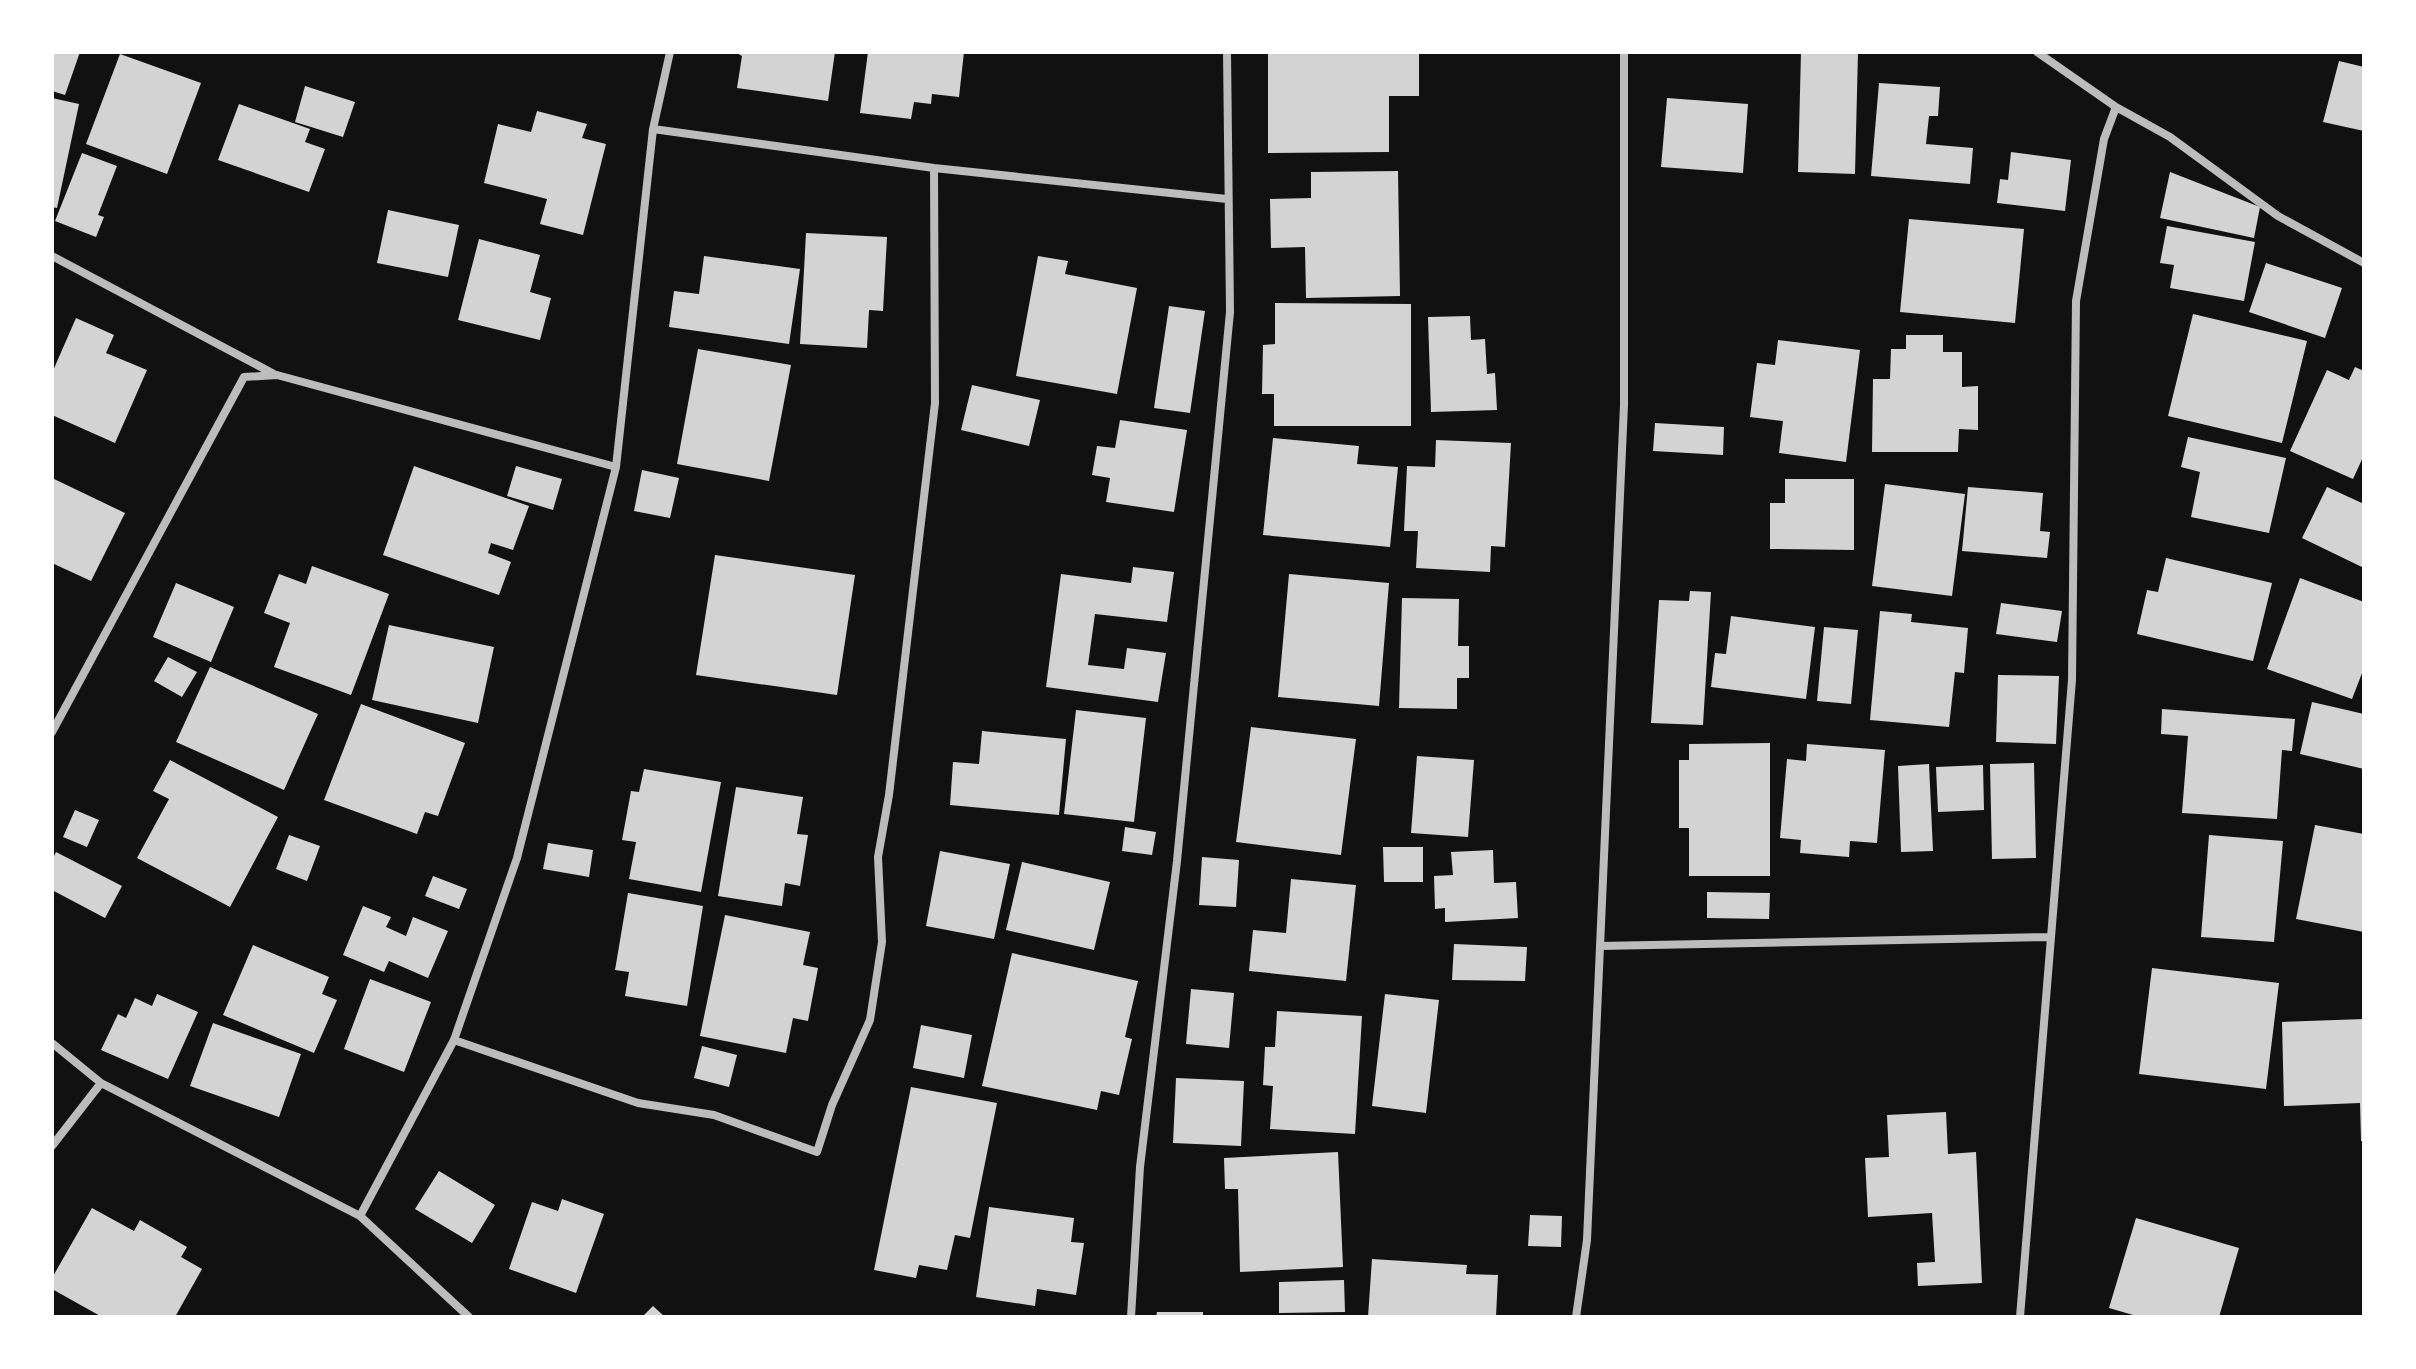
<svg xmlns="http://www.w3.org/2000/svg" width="2416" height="1369" viewBox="0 0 2416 1369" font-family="'Work Sans',sans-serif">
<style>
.building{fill:#d3d3d3}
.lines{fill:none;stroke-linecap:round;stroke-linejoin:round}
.minor{stroke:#bcbcbc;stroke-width:8}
</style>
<rect width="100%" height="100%" fill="#111"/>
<path class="building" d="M 52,52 L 80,52 L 65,95 L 52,91 Z
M 735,52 L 835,52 L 828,101 L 737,88 L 742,56 Z
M 868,52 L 964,52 L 959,97 L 932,94 L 931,104 L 914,102 L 911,119 L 860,113 Z
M 1268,52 L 1419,52 L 1419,96 L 1389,96 L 1389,152 L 1268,153 Z
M 1801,52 L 1858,52 L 1855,174 L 1798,172 Z
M 120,54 L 201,83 L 167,174 L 86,144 Z
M 2339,61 L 2364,67 L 2364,131 L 2323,122 Z
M 1879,83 L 1940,87 L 1938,116 L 1929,116 L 1926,144 L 1973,148 L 1970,184 L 1871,176 Z
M 305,86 L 355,102 L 343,137 L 295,122 Z
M 52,98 L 79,104 L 57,208 L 52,207 Z
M 1667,98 L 1748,104 L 1743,173 L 1661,167 Z
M 239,104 L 310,129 L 305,142 L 325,149 L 309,192 L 218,160 Z
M 537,111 L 587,124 L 582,138 L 606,144 L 583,235 L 540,224 L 547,199 L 484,183 L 498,124 L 531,132 Z
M 2011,152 L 2071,160 L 2065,211 L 1997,203 L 2000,179 L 2008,180 Z
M 82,153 L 117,166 L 98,215 L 104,217 L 96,237 L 55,221 Z
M 1398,171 L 1400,296 L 1306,298 L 1305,247 L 1271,248 L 1270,199 L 1311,198 L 1311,172 Z
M 2170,172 L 2260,207 L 2254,238 L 2160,218 Z
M 388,210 L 459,225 L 448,277 L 377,263 Z
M 1909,219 L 2024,229 L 2015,323 L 1900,312 Z
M 2167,226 L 2255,242 L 2244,301 L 2170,288 L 2174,265 L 2160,263 Z
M 806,233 L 887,237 L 883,311 L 869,310 L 867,348 L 800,344 Z
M 479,239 L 540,255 L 530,292 L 551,298 L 540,340 L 458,320 Z
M 704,256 L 800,269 L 789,344 L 669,327 L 674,291 L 699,294 Z
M 1038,256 L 1068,261 L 1065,274 L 1137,288 L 1117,394 L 1016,376 Z
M 2266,263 L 2342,288 L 2325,338 L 2249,312 Z
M 1275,303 L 1411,304 L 1411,426 L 1274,426 L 1274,394 L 1262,394 L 1263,345 L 1275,344 Z
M 1169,306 L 1205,311 L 1190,413 L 1154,408 Z
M 2193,314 L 2307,341 L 2282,443 L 2168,416 Z
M 1470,316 L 1471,340 L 1485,339 L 1487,374 L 1495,373 L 1497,410 L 1431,412 L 1428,317 Z
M 76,318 L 114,335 L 106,353 L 147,370 L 115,443 L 52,415 L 52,373 Z
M 1906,335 L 1943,335 L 1943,352 L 1962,352 L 1962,387 L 1978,386 L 1978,430 L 1959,429 L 1958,452 L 1872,452 L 1873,379 L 1890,379 L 1891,349 L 1906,349 Z
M 1778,340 L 1860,350 L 1846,462 L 1779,453 L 1783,421 L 1750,417 L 1757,363 L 1775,365 Z
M 698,349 L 791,365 L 769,481 L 677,464 Z
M 2355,367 L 2364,371 L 2364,455 L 2353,479 L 2290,451 L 2327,370 L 2349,380 Z
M 972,385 L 1040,400 L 1029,446 L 961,430 Z
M 1120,420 L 1187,430 L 1174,512 L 1106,502 L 1110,478 L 1092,475 L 1097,446 L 1115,448 Z
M 1655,423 L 1724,427 L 1723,455 L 1653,451 Z
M 2188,437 L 2286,458 L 2269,533 L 2191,517 L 2200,472 L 2181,467 Z
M 1273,438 L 1359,446 L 1357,464 L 1398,467 L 1390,547 L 1263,535 Z
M 1436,440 L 1511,443 L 1505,547 L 1491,546 L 1490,572 L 1416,568 L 1418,531 L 1404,531 L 1407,466 L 1435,467 Z
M 414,466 L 529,506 L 513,550 L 491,543 L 488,553 L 511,562 L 499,595 L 383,555 Z
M 516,466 L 562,479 L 553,510 L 507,496 Z
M 642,470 L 679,478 L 670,518 L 634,511 Z
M 52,478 L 125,513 L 91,581 L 52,563 Z
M 1785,479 L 1854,479 L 1854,550 L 1770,549 L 1770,503 L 1785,503 Z
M 1885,484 L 1965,494 L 1952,596 L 1872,586 Z
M 1968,487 L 2043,493 L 2040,531 L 2050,532 L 2047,558 L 1962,551 Z
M 2327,487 L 2364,504 L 2364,568 L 2302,538 Z
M 715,555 L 855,575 L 837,695 L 696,675 Z
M 2166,558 L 2272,583 L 2253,661 L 2137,634 L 2147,590 L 2158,592 Z
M 312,566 L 389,594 L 351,695 L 274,667 L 290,623 L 264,613 L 279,574 L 306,584 Z
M 1133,567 L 1174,572 L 1167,622 L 1095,614 L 1088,665 L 1124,669 L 1127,648 L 1166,653 L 1158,702 L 1046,687 L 1061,574 L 1131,583 Z
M 1289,574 L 1389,583 L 1379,706 L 1278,697 Z
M 2300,578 L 2364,602 L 2364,668 L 2352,699 L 2267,669 Z
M 176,583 L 234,607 L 211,662 L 153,637 Z
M 1690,591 L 1711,592 L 1703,725 L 1651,723 L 1659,600 L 1689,601 Z
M 1402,598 L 1459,599 L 1458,646 L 1469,646 L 1469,678 L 1457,678 L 1457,709 L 1399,708 Z
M 2001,603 L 2062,611 L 2057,642 L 1996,634 Z
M 1880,611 L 1912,614 L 1911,622 L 1968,628 L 1964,673 L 1955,672 L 1949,727 L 1870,720 Z
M 1731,616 L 1815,627 L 1806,699 L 1711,687 L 1715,653 L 1726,654 Z
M 389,625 L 494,647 L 478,723 L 372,700 Z
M 1824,627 L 1858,630 L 1851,704 L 1817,701 Z
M 168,657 L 197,672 L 182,697 L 154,681 Z
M 210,667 L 318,714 L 284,790 L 176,742 Z
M 1998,675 L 2059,676 L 2056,744 L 1996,742 Z
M 2312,702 L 2364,714 L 2364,769 L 2300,754 Z
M 361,704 L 465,743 L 438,816 L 425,812 L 417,834 L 324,800 Z
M 2162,709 L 2295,719 L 2292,751 L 2282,750 L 2277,819 L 2182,813 L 2188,736 L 2161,734 Z
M 1076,710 L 1146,718 L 1134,822 L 1064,814 Z
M 1251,727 L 1356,739 L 1341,855 L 1236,842 Z
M 982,731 L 1066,739 L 1059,815 L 950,805 L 953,762 L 979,764 Z
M 1770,743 L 1770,876 L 1689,876 L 1689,828 L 1679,828 L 1679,760 L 1689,760 L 1689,744 Z
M 1807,744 L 1885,750 L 1877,843 L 1850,841 L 1849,857 L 1800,853 L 1801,840 L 1780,838 L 1787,759 L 1806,761 Z
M 1417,756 L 1474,760 L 1468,837 L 1411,833 Z
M 170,760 L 278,817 L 230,907 L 137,858 L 169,799 L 153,791 Z
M 2034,763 L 2036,858 L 1992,859 L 1990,764 Z
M 1929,764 L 1933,851 L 1901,852 L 1898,766 Z
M 1983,765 L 1984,810 L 1938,812 L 1936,767 Z
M 644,769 L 721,782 L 701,892 L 629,879 L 636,842 L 622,840 L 631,791 L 639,792 Z
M 736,787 L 803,797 L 797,834 L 808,835 L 800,886 L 785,883 L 782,906 L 718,896 Z
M 75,810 L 99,820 L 87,847 L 63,837 Z
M 2315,825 L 2364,834 L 2364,932 L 2296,919 Z
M 1125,827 L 1156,832 L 1152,855 L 1122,851 Z
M 289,835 L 320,846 L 307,881 L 276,869 Z
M 2209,835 L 2283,841 L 2274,942 L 2201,937 Z
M 548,843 L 593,850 L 589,877 L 543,869 Z
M 1383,847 L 1423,847 L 1423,882 L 1384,882 Z
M 1493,850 L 1494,883 L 1516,882 L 1518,918 L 1445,922 L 1445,908 L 1435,909 L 1434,876 L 1453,875 L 1451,852 Z
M 940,851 L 1010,864 L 994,939 L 926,926 Z
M 56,852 L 122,886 L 105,918 L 52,890 L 52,860 Z
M 1202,857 L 1239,860 L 1236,907 L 1199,905 Z
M 1022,862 L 1110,882 L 1094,950 L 1006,930 Z
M 433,876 L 467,889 L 459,909 L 425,896 Z
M 1291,879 L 1356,885 L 1346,981 L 1249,971 L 1253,930 L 1286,933 Z
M 1707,892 L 1770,893 L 1769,919 L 1707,918 Z
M 628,893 L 703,906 L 687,1006 L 625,996 L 629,972 L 615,970 Z
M 363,906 L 391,917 L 386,927 L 406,936 L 413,917 L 448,931 L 428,978 L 389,961 L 384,972 L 343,955 Z
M 725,915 L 810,932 L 803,965 L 818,968 L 808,1021 L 793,1018 L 786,1053 L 700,1036 Z
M 1454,944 L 1527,947 L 1525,981 L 1452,980 Z
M 253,945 L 329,977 L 322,994 L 337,1000 L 314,1053 L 223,1015 Z
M 1012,953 L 1138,981 L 1125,1037 L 1132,1039 L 1119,1095 L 1101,1091 L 1097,1110 L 982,1086 Z
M 2152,968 L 2279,983 L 2266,1089 L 2139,1074 Z
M 370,979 L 431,1002 L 404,1072 L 344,1049 Z
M 1191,989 L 1234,993 L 1229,1048 L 1186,1044 Z
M 157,994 L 198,1012 L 168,1079 L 101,1050 L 118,1014 L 126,1018 L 135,998 L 152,1006 Z
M 1385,994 L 1439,1000 L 1426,1113 L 1372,1106 Z
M 1277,1011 L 1362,1016 L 1355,1134 L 1270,1129 L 1273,1086 L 1263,1085 L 1265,1047 L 1275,1047 Z
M 2364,1019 L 2364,1141 L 2361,1141 L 2360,1103 L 2284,1106 L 2282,1022 Z
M 213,1023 L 301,1054 L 279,1117 L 190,1086 Z
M 921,1025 L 972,1035 L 964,1078 L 913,1068 Z
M 702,1046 L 737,1055 L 729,1087 L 694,1078 Z
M 1176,1078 L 1244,1081 L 1241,1146 L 1173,1143 Z
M 911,1087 L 997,1103 L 970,1238 L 955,1235 L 947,1270 L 919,1265 L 916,1278 L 874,1270 Z
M 1946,1112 L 1948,1154 L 1976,1152 L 1982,1283 L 1918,1286 L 1917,1263 L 1935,1262 L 1932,1213 L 1868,1217 L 1865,1158 L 1889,1157 L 1887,1115 Z
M 1338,1152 L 1343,1267 L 1240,1272 L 1238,1189 L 1225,1189 L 1224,1158 Z
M 439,1171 L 495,1205 L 472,1243 L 415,1209 Z
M 562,1199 L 604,1214 L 576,1293 L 509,1269 L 532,1202 L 558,1211 Z
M 989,1207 L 1074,1218 L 1071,1242 L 1084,1243 L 1076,1295 L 1037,1289 L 1035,1306 L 976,1297 Z
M 92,1208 L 134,1231 L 140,1220 L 187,1247 L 181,1257 L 202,1269 L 175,1317 L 102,1317 L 52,1289 L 52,1278 Z
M 1530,1215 L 1562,1216 L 1561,1247 L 1528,1246 Z
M 2136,1218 L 2239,1248 L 2219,1317 L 2140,1317 L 2109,1308 Z
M 1372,1259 L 1467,1265 L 1466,1274 L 1498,1275 L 1496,1317 L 1368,1317 Z
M 1344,1280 L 1345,1312 L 1279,1313 L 1279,1282 Z
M 653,1306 L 665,1317 L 642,1317 Z
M 1157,1312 L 1203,1312 L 1203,1317 L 1156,1317 Z"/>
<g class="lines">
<path class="minor" d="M 2037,52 L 2116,107 L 2170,137 L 2278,216 L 2364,263
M 653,129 L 934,168 L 1227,199
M 52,256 L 274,374
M 52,732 L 244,377 L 277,375 L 616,467
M 1600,946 L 2050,937
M 454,1040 L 638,1103 L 714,1115 L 817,1152 L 832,1105 L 870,1020 L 882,942 L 878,857 L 889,795 L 935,403 L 934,168
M 52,1043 L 101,1083 L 360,1216 L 469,1317
M 52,1146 L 101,1083
M 360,1216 L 454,1040 L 517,858 L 616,467 L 653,129 L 670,52
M 1131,1317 L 1140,1167 L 1177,861 L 1230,312 L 1227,52
M 1576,1317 L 1587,1240 L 1624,405 L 1624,52
M 2020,1317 L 2072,680 L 2076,301 L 2104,139 L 2116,107"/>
</g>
<rect width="2416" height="1369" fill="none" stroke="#ffffff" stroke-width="108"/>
</svg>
